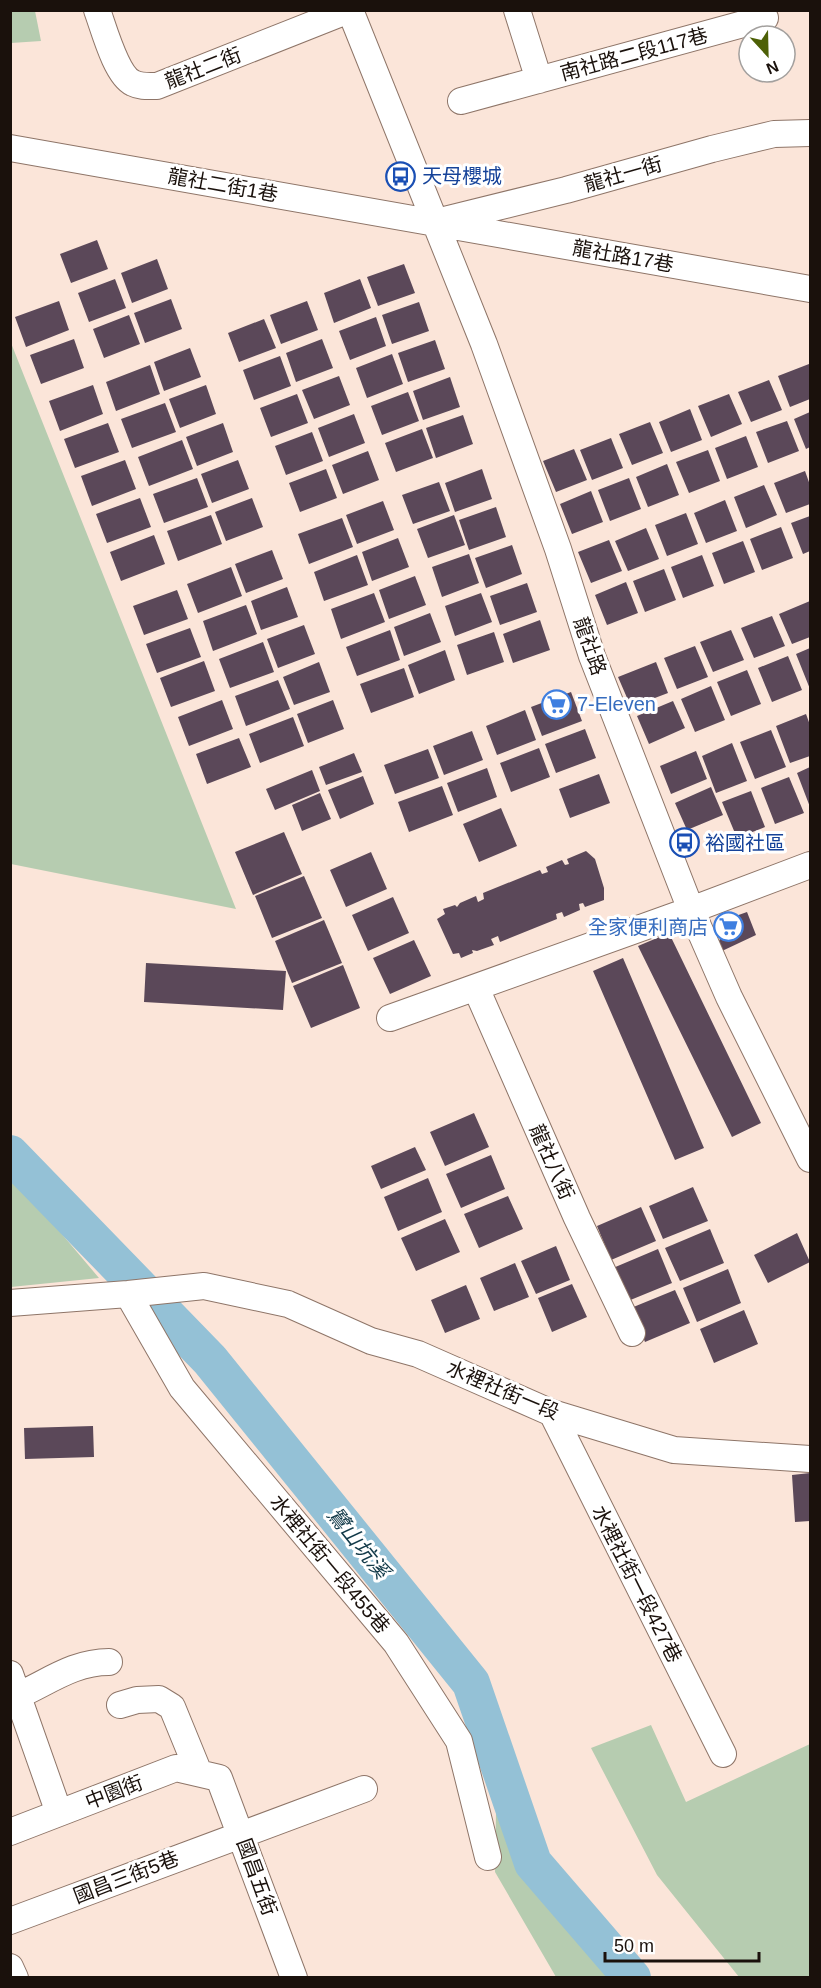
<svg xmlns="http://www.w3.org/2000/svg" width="821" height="1988" viewBox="0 0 821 1988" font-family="Arial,'Noto Sans TC',sans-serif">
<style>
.green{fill:#b6ccb0}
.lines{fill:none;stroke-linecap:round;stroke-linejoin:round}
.river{stroke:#94c1d6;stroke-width:38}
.building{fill:#5b4859}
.minor-casing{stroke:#8e7568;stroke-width:28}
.minor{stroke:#fff;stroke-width:26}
.labels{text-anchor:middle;stroke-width:6;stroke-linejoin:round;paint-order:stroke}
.street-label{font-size:20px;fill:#1a110c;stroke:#fff}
.transit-label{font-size:20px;fill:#164399;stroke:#fff;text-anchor:start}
.shop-label{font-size:20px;fill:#366cbe;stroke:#fff;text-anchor:start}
.water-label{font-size:21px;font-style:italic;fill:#113948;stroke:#fff}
</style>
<rect width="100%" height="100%" fill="#fbe5d9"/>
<path class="green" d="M 11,10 L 35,11 L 41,41 L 11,43 Z
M 11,343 L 236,909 L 11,864 Z
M 11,1174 L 99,1278 L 11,1287 Z
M 651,1725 L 686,1802 L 810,1744 L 810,1977 L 739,1977 L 657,1875 L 591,1748 Z
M 496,1812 L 522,1874 L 610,1977 L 556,1977 L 495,1872 Z"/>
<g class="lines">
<path class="river" d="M 10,1154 L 210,1360 L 471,1683 L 533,1863 L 632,1978"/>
</g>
<path class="building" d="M 97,240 L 108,269 L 71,283 L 60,254 Z
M 157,259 L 168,289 L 132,303 L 121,273 Z
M 404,264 L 415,293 L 378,306 L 367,277 Z
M 115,279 L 126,308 L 89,322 L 78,293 Z
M 360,279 L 371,308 L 334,323 L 324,293 Z
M 171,299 L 182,329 L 145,343 L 134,313 Z
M 59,301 L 69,330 L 26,347 L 15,317 Z
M 307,301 L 318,330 L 281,344 L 270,315 Z
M 419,302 L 429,331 L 392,344 L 382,315 Z
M 129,315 L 140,344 L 104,358 L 93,329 Z
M 376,317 L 386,346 L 350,360 L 339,331 Z
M 264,319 L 276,348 L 239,362 L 228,333 Z
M 74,339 L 84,368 L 41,384 L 30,355 Z
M 322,339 L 333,368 L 296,382 L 286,353 Z
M 435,340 L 445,369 L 408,382 L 398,353 Z
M 190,348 L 201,377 L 164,391 L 154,362 Z
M 392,354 L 403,384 L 367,398 L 356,368 Z
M 280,356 L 291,386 L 254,400 L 243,370 Z
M 809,364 L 810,369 L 810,399 L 790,407 L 778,376 Z
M 150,365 L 160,394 L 116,411 L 106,382 Z
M 339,376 L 350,405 L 314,419 L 302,390 Z
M 450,377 L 460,407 L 423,420 L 413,391 Z
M 769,380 L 782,410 L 751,422 L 738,392 Z
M 93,385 L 103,414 L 60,431 L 49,401 Z
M 206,385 L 216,414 L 180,428 L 169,399 Z
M 408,392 L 419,421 L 382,435 L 371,406 Z
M 297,394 L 308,423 L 271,437 L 260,408 Z
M 729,394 L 742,424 L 711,437 L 698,406 Z
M 165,403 L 176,432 L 132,448 L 121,419 Z
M 690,409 L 702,440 L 671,452 L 659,422 Z
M 810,412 L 810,447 L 806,449 L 794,419 Z
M 354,414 L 365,443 L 329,457 L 318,428 Z
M 463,415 L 473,444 L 436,458 L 426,428 Z
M 787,421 L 799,451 L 768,463 L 756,432 Z
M 650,422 L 663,453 L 632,465 L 619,434 Z
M 108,423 L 119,452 L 75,468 L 64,439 Z
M 223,423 L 233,452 L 197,466 L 186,437 Z
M 422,429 L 433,458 L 396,472 L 385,443 Z
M 312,432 L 323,461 L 286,475 L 275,446 Z
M 746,436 L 758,467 L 727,479 L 715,448 Z
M 611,438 L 623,468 L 592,480 L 580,450 Z
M 182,440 L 193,469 L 149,486 L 138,457 Z
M 574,449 L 587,480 L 556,492 L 543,461 Z
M 708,450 L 720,481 L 689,493 L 676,462 Z
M 368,451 L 379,480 L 343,494 L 332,465 Z
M 125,460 L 136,489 L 92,506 L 81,476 Z
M 238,460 L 249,489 L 212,503 L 201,474 Z
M 667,464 L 679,495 L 648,507 L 636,477 Z
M 326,469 L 337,498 L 300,512 L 289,483 Z
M 482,469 L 492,499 L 455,512 L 445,483 Z
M 805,471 L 810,485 L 810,504 L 786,513 L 774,483 Z
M 197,478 L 208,507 L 164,523 L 153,494 Z
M 629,478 L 641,509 L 610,521 L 598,490 Z
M 439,482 L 450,511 L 413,524 L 402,495 Z
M 764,485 L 777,515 L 746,528 L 734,497 Z
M 591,491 L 603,522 L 572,534 L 560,504 Z
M 140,498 L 151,527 L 107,543 L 96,514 Z
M 252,498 L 263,527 L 226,541 L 215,512 Z
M 725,500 L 737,531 L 706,543 L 694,513 Z
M 383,501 L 394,530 L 357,544 L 346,515 Z
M 496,507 L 506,537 L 469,550 L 459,520 Z
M 686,513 L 698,544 L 667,556 L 655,525 Z
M 211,515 L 222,544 L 178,561 L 167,531 Z
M 454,515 L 465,545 L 428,558 L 417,529 Z
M 810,516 L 810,551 L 803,554 L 791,523 Z
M 342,518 L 353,547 L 309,564 L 298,534 Z
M 781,527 L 793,558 L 762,570 L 750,539 Z
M 646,528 L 659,559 L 628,571 L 615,541 Z
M 154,535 L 165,564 L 121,581 L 110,552 Z
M 398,538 L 409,567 L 372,581 L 362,552 Z
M 609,540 L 622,571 L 591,583 L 578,552 Z
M 743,541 L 755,572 L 724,584 L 712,553 Z
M 512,545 L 522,574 L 486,588 L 475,558 Z
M 272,550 L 283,579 L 246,593 L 235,564 Z
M 469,554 L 479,583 L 442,597 L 432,567 Z
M 357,555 L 368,585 L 324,601 L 314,572 Z
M 702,555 L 714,586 L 683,598 L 671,567 Z
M 231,567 L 242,596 L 198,613 L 187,584 Z
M 664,569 L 676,600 L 645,612 L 633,581 Z
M 415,576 L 426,605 L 389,619 L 379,590 Z
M 626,582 L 638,613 L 607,625 L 595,595 Z
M 527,583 L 537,612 L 500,625 L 490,596 Z
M 287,587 L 298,617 L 261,630 L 251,601 Z
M 177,590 L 188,619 L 144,635 L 133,606 Z
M 374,593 L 385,622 L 341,639 L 331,609 Z
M 481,593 L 492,622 L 455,636 L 445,606 Z
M 810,601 L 810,637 L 792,644 L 779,614 Z
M 246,605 L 257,634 L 213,651 L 203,621 Z
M 430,613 L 441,642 L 404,656 L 394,627 Z
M 772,616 L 785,646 L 754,658 L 741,628 Z
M 540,620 L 550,650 L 513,663 L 503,634 Z
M 304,625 L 315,654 L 278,668 L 267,639 Z
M 190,628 L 201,657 L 157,673 L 146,644 Z
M 390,630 L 400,660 L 357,676 L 346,647 Z
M 731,630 L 744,660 L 713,672 L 700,642 Z
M 494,632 L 504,662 L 467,675 L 457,645 Z
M 263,642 L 274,672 L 230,688 L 219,659 Z
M 695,646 L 708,677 L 677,689 L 664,658 Z
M 810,648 L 810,689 L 796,654 Z
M 445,650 L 455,680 L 419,694 L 408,665 Z
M 788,656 L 802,690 L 772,702 L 758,668 Z
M 204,661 L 215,691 L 171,707 L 160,678 Z
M 319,662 L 330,692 L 294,705 L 283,677 Z
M 656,662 L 668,693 L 631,707 L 618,677 Z
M 404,668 L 414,697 L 371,713 L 360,684 Z
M 747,670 L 761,704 L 731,716 L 717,682 Z
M 278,680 L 290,709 L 246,726 L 235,696 Z
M 711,686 L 725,720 L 695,732 L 681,699 Z
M 571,692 L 582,721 L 542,736 L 531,707 Z
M 222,700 L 233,729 L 189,746 L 178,717 Z
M 333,700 L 344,729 L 308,743 L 297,714 Z
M 673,701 L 685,728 L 649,744 L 637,716 Z
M 525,710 L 536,740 L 497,755 L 486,726 Z
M 806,714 L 810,725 L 810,756 L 790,763 L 776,726 Z
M 293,717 L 304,746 L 260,763 L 249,734 Z
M 585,729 L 596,758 L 556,773 L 545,744 Z
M 771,730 L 786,767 L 755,779 L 740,742 Z
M 472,731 L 483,760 L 444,775 L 433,746 Z
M 239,738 L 251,767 L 207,784 L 196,754 Z
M 732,743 L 747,781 L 716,793 L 702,756 Z
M 539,748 L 550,777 L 511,792 L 500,763 Z
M 428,749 L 439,778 L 395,794 L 384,765 Z
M 696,751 L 707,779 L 671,794 L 660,766 Z
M 354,753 L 362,772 L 326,785 L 319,767 Z
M 810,767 L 810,807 L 797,773 Z
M 487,768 L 497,797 L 458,812 L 447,783 Z
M 312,770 L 320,791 L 275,810 L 266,789 Z
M 599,774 L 610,803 L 570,818 L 559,789 Z
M 363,776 L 374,804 L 340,819 L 328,790 Z
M 789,777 L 804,813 L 775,824 L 761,788 Z
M 442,786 L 453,815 L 409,832 L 398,802 Z
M 711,787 L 723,815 L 687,830 L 675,803 Z
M 751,791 L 765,827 L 737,838 L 722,802 Z
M 320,793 L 331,819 L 302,831 L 292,805 Z
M 501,808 L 517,846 L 479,862 L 463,824 Z
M 284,832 L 302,874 L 253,895 L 235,852 Z
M 586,851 L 595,859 L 604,888 L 604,900 L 585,907 L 583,903 L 579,904 L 580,910 L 564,917 L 562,912 L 556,914 L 557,919 L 500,942 L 498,936 L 491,939 L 494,945 L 477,951 L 472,950 L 473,953 L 461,958 L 459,953 L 453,954 L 437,919 L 445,914 L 443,909 L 455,905 L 457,907 L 460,903 L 476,896 L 478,902 L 484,899 L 483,893 L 540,870 L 542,874 L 548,872 L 546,867 L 562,860 L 565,865 L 569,864 L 567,859 Z
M 371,852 L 387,889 L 346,907 L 330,870 Z
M 304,876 L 322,918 L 272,938 L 255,896 Z
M 393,897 L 409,933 L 368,951 L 352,915 Z
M 747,912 L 756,935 L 722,951 L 719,941 L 730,918 Z
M 324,920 L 342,963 L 292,983 L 275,941 Z
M 669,933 L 761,1123 L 732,1137 L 638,946 Z
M 414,940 L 431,976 L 390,994 L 373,958 Z
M 623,958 L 704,1148 L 675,1160 L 593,971 Z
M 146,963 L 286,971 L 283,1010 L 144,1002 Z
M 343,965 L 360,1008 L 311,1028 L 293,986 Z
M 474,1113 L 489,1147 L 445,1166 L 430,1132 Z
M 415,1147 L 426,1170 L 381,1189 L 371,1166 Z
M 491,1155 L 505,1189 L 461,1208 L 446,1174 Z
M 428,1178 L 442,1212 L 398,1231 L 384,1197 Z
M 693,1187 L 708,1221 L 663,1239 L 649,1206 Z
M 508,1196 L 523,1229 L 479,1248 L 464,1214 Z
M 641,1207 L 656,1241 L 611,1260 L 597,1226 Z
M 445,1219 L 460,1252 L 416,1271 L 401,1238 Z
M 710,1229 L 724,1263 L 680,1281 L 665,1248 Z
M 797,1233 L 810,1262 L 768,1283 L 754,1255 Z
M 556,1246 L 570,1280 L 536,1294 L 521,1261 Z
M 658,1249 L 672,1283 L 628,1301 L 613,1268 Z
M 515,1263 L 529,1297 L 494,1311 L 480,1278 Z
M 728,1269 L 741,1303 L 697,1322 L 683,1288 Z
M 572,1284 L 587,1317 L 552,1332 L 538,1298 Z
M 466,1285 L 480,1319 L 445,1333 L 431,1300 Z
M 675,1290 L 690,1323 L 645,1342 L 631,1308 Z
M 744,1310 L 758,1344 L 714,1363 L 700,1329 Z
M 93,1426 L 94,1457 L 25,1459 L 24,1428 Z
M 810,1473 L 810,1521 L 795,1522 L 792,1475 Z"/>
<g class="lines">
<defs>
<path id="minor" d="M 97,10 C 104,29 116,75 133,83 C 141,87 148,86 157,86 L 349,10
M 350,10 L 484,344 L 558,549 L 592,656 L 691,910 L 729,997 L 810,1159
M 517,10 L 539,80
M 461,101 L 765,18
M 10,148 L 810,289
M 444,220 L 566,190 L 712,149 L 774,134 L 810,133
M 476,988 L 577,1218 L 632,1333
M 390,1018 L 691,910 L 810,865
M 128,1294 L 182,1388 L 396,1643 L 459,1741 L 488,1857
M 10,1303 L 128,1294 L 204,1286 L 288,1304 L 371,1341 L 418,1354 L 552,1413 L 674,1450 L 810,1459
M 552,1413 L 723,1754
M 10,1674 L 59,1813
M 10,1699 C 45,1685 71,1662 109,1662
M 120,1705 L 137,1700 L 159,1699 L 172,1707 L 199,1773
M 10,1832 L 176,1768 L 219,1778 L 294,1978
M 10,1921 L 364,1789
M 10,1967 L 15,1978"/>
</defs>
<use href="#minor" class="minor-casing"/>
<use href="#minor" class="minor"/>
</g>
<defs>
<symbol id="bus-ring" viewBox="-11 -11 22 22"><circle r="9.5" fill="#fff" stroke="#1a4fb4" stroke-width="1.5"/><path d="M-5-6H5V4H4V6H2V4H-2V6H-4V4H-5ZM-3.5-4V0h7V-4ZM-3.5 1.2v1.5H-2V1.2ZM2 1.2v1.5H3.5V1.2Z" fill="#1a4fb4"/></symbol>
<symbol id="supermarket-ring" viewBox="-11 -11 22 22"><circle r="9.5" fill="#fff" stroke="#3f7fe0" stroke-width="1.5"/><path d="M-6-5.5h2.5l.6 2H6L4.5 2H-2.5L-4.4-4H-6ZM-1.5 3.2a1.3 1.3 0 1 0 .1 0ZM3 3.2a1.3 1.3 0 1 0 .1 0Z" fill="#3f7fe0"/></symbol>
</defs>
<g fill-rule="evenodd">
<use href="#bus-ring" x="384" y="160" width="33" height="33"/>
<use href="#supermarket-ring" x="540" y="688" width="33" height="33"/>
<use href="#bus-ring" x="668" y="826" width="33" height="33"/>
<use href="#supermarket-ring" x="712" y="910" width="33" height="33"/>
</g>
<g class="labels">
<g class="street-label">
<text transform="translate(634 54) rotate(-15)" y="7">南社路二段117巷</text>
<text transform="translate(203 68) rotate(-21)" y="7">龍社二街</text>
<text transform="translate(623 174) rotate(-16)" y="7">龍社一街</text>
<text transform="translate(223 185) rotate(10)" y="7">龍社二街1巷</text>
<text transform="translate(623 256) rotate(10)" y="7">龍社路17巷</text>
<text transform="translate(590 646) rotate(71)" y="7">龍社路</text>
<text transform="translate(552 1162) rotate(66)" y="7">龍社八街</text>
<text transform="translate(503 1390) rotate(23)" y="7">水裡社街一段</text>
<text transform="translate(330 1564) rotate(50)" y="7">水裡社街一段455巷</text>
<text transform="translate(637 1584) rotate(63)" y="7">水裡社街一段427巷</text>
<text transform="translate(114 1792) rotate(-21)" y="7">中園街</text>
<text transform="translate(126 1877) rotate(-21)" y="7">國昌三街5巷</text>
<text transform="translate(257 1877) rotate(70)" y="7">國昌五街</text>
</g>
<g class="transit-label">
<text x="422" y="183">天母櫻城</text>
<text x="705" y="850">裕國社區</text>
</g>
<g class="shop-label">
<text x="577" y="711">7-Eleven</text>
<text x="708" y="934" text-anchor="end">全家便利商店</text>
</g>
<g class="water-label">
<text transform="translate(358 1543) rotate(51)" y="7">鷺山坑溪</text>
</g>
</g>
<rect width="821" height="1988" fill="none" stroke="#1a110c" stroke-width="24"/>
<g transform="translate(767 54) rotate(158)"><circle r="28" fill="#ffffff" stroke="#a3a09e" stroke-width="1.5"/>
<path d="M0-4.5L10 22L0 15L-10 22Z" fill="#4d6006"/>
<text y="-9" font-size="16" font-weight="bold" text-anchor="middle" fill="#1a110c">N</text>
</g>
<path d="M605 1952v9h154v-9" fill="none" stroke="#1a110c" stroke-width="3"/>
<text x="614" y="1952" font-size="18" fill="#1a110c" stroke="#ffffff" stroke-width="4.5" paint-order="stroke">50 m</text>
</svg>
